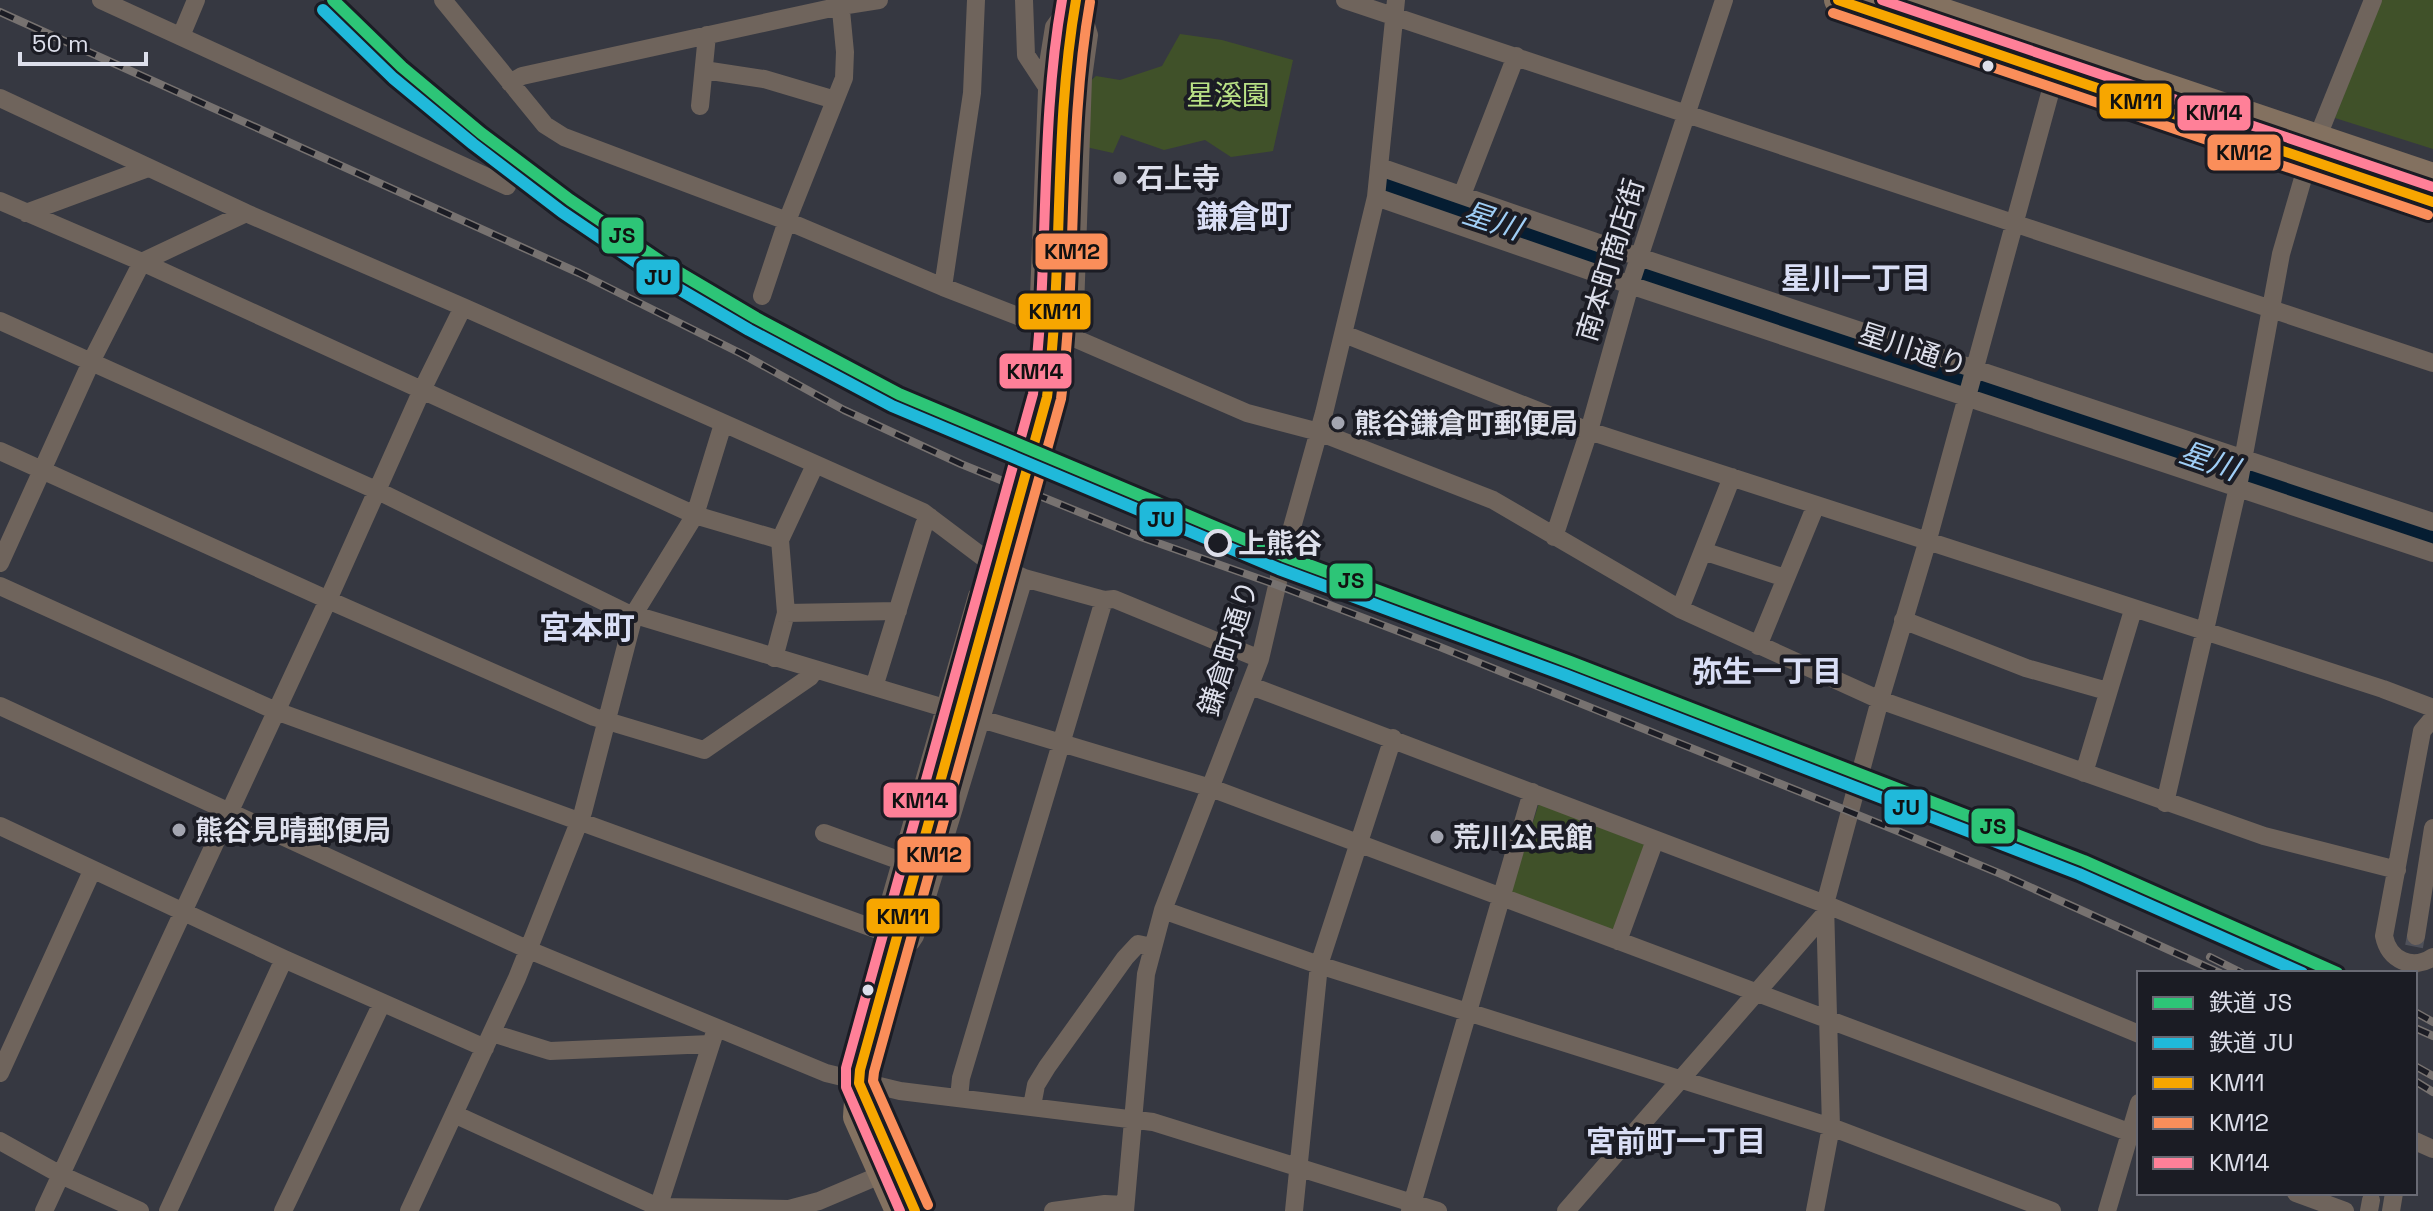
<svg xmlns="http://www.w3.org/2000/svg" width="2433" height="1211" viewBox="0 0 2433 1211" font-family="'Space Grotesk','Noto Sans JP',sans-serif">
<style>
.green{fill:#405129}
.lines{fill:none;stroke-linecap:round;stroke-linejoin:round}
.river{stroke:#051d32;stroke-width:30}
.minor-tunnel{stroke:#4f515a;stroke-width:18;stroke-dasharray:18 9;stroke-linecap:butt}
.minor{stroke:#6f645c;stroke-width:18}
.highway{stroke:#837160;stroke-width:28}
.rail-casing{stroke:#777270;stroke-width:8}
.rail{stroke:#1b1c24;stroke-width:5;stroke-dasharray:15;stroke-linecap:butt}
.bus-1-casing{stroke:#1b1c24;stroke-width:16}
.bus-2-casing{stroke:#1b1c24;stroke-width:16}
.bus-3-casing{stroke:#1b1c24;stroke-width:16}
.bus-1{stroke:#f7a600;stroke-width:10}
.bus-2{stroke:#fa8e5a;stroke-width:10}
.bus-3{stroke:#ff8098;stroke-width:10}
.rail-1-casing{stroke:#1b1c24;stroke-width:18}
.rail-2-casing{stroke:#1b1c24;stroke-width:18}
.rail-1{stroke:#2dc577;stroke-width:12}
.rail-2{stroke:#20b9da;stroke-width:12}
.bus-dot{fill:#dddfeb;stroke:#1b1c24;stroke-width:3}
.poi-dot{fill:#a3a5b0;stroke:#1b1c24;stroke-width:3}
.stop-dot{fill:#1b1c24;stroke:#dddfeb;stroke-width:4}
.labels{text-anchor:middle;stroke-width:8;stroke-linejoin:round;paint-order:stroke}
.park-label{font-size:28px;fill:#bae286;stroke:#1b1c24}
.poi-label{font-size:28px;font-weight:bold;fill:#dddfeb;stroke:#1b1c24;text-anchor:start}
.street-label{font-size:28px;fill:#dddfeb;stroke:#1b1c24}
.stop-label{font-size:28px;font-weight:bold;fill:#dddfeb;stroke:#1b1c24;text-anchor:start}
.water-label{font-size:30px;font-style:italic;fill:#9fcef6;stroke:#1b1c24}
.neighbourhood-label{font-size:30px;font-weight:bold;fill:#d9def5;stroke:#1b1c24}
.quarter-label{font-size:32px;font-weight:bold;fill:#d9def5;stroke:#1b1c24}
.line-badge{stroke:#1b1c24;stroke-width:3}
.pale-badge-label{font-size:22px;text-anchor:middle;font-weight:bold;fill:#111}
</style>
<rect width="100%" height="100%" fill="#363841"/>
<path class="green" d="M 2380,0 L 2433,0 L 2433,149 L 2335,118 Z
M 1180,34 L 1222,40 L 1293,60 L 1273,151 L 1231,157 L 1205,140 L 1164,150 L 1121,135 L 1113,153 L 1077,145 L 1086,85 L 1096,76 L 1120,80 L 1162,66 Z
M 1539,803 L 1645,845 L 1614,932 L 1511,892 Z"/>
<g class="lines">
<path class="river" d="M 1392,188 L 1591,254
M 1649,274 L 1956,376
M 1984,386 L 2433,536"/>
<path class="minor-tunnel" d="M 2409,973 L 2416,936"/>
<path class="minor" d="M 101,0 L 507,186
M 443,0 L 545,125 L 564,137 L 787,221 L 943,287 L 1074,338 L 1247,413 L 1319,432 L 1493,500 L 1680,609 L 1880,700 L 2264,836 L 2397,870
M 1024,0 L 1026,55 L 1047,87
M 1345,0 L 2433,363
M 181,36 L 196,0
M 704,70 L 764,79 L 835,100
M 510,83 L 522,76 L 841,6 L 879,0
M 0,98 L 246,213 L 463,307 L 923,512 L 988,561 L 1024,578 L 1104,600 L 1114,599 L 1260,659
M 700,106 L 707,35
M 1380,167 L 1639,257 L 2433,522
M 1462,195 L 1516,56
M 1376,197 L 1630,285 L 2433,553
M 0,201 L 142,262 L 695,515 L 780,540
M 26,213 L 148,168
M 943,287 L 972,93 L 976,0
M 762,296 L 787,221 L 844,78 L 845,52 L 840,0
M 0,321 L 378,491 L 625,612 L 1211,788 L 2139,1136
M 1038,323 L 1048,64 L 1054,27 L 1073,1
M 1344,334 L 1589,431 L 2383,689 L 2433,708
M 1074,338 L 1083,78 L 1089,35 L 1079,3
M 0,451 L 335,603 L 594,717 L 704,750 L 810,677 L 815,670
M 1554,537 L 1589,431 L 1630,285 L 1724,0
M 1703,551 L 1785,578
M 0,563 L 92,360 L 142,262 L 246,213
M 0,586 L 276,711 L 911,942 L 915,936 L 1024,578
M 1680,609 L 1732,477
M 786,613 L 898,611
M 1903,620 L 2026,668 L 2107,691
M 1758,646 L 1816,505
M 774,658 L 786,613 L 780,540 L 815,465
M 1251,686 L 1825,904 L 2139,1034
M 874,687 L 924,525 L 930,517
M 0,706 L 529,950 L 826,1073 L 900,1091 L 1153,1122 L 1438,1211
M 2433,718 L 2422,731 L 2384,936 C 2389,960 2412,971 2433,957
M 2084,773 L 2133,610
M 2165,803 L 2238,487 L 2281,254 L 2308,161 L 2373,0
M 0,826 L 284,959 L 485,1048
M 824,833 L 901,861
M 1163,910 L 1319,965 L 1831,1127 L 2052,1211
M 881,932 L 977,596
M 2416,936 L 2433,828
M 1618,941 L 1655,840
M 492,1033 L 550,1051 L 710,1044
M 0,1073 L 92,871
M 959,1098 L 961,1078 L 1104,600
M 1032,1106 L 1036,1085 L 1047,1067 L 1125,958 L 1138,944 L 1152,947
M 454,1114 L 658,1207 L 789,1209 L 819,1201 L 897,1168
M 0,1141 L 61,1175 L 140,1211
M 2415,1141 L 2433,1149
M 2296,1193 L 2345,1211
M 44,1211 L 328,600 L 422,390 L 463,307
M 168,1211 L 284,959
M 283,1211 L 382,1003
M 409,1211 L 517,978 L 583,812 L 632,623 L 637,609 L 695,515 L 723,424
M 657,1211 L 714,1035
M 1053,1211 L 1105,1204 L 1125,1205
M 1125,1211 L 1146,974 L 1163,910 L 1260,659 L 1284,556 L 1324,413 L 1376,197 L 1396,0
M 1294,1211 L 1319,965 L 1393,738
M 1410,1211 L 1532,792
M 1566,1211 L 1824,915
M 1815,1211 L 1831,1127 L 1825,904 L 1880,700 L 1927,543 L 2058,64
M 2107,1211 L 2139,1103
M 2369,1211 L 2371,1200
M 2391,1211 L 2394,1193"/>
<path class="highway" d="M 1838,0 L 2433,202
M 1907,0 L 2433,177
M 899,1211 L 857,1117 L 860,1070 L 1047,397 L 1055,335 L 1067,52 L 1076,0"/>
<defs>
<path id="rail" d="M 0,12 L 579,273 L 742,354 L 844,410 L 961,464 L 1138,536 L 1277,585 L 1440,647 L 1900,832 L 2001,874 L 2220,973
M 2210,957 L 2242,973
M 2415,1012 L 2433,1022
M 2415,1028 L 2433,1036
M 2415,1066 L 2433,1076
M 2415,1081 L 2433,1092"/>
</defs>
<use href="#rail" class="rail-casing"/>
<use href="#rail" class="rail"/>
<defs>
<path id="bus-1" d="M 1838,0 L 2433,202
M 915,1211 L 859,1083 L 860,1070 L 1047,397 C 1064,265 1053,131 1076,0"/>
<path id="bus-2" d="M 1833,13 L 2428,215
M 928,1205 L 873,1081 L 874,1072 L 1061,399 C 1078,267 1067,133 1090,2"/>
<path id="bus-3" d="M 1882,0 L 2433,187
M 900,1211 L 846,1087 L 846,1068 L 1033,394 C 1050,264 1039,130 1062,0"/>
</defs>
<use href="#bus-1" class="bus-1-casing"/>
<use href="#bus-2" class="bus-2-casing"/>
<use href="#bus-3" class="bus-3-casing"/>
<use href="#bus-1" class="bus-1"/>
<use href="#bus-2" class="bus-2"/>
<use href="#bus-3" class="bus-3"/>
<defs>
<path id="rail-1" d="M 333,0 L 402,67 L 481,133 L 570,200 L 663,263 L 756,318 L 899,394 L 1284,556 L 1570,662 L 2084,861 L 2337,973"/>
<path id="rail-2" d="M 323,10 L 393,78 L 473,144 L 562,212 L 655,275 L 749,330 L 892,406 L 1279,569 L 1565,675 L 2079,874 L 2302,973"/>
</defs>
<use href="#rail-1" class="rail-1-casing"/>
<use href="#rail-2" class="rail-2-casing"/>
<use href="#rail-1" class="rail-1"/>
<use href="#rail-2" class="rail-2"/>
</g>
<g class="bus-dot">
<circle cx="1988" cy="66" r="7"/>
<circle cx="868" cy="990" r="7"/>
</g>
<g class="poi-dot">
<circle cx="1120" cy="178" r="8"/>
<circle cx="1338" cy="423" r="8"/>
<circle cx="179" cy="830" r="8"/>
<circle cx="1437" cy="837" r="8"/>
</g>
<circle class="stop-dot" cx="1218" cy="543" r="12"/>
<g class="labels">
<g class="park-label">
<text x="1228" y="105">星溪園</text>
</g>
<g class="poi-label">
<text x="1136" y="188">石上寺</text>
<text x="1354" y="433">熊谷鎌倉町郵便局</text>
<text x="195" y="840">熊谷見晴郵便局</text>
<text x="1453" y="847">荒川公民館</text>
</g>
<g class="street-label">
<text transform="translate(1610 260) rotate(-73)" y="10">南本町商店街</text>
<text transform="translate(1913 349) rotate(18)" y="10">星川通り</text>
<text transform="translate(1228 648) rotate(-73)" y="10">鎌倉町通り</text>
</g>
<g class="stop-label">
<text x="1238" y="553">上熊谷</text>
</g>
<g class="water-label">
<text transform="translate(1492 221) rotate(18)" y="10">星川</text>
<text transform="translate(2209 461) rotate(19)" y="10">星川</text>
</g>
<g class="neighbourhood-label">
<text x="1856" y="289">星川一丁目</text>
<text x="1767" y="682">弥生一丁目</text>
<text x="1676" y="1152">宮前町一丁目</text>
</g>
<g class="quarter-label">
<text x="1244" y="228">鎌倉町</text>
<text x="587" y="639">宮本町</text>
</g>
</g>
<g class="line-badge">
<rect x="2098" y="82" width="75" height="38" rx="8" fill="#f7a600"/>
<rect x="2176" y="94" width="76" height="38" rx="8" fill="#ff8098"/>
<rect x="2206" y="133" width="76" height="39" rx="8" fill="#fa8e5a"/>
<rect x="600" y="216" width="45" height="39" rx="8" fill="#2dc577"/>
<rect x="1034" y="232" width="75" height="39" rx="8" fill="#fa8e5a"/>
<rect x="635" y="258" width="46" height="38" rx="8" fill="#20b9da"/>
<rect x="1017" y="292" width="75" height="39" rx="8" fill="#f7a600"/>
<rect x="998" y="352" width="75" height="38" rx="8" fill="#ff8098"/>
<rect x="1138" y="500" width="46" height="38" rx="8" fill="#20b9da"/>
<rect x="1328" y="562" width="46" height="38" rx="8" fill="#2dc577"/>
<rect x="882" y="781" width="76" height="38" rx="8" fill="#ff8098"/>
<rect x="1883" y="788" width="46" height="38" rx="8" fill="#20b9da"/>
<rect x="1970" y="807" width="46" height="38" rx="8" fill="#2dc577"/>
<rect x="896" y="835" width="76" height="39" rx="8" fill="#fa8e5a"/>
<rect x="865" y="897" width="76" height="38" rx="8" fill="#f7a600"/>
</g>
<g class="pale-badge-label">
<text x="2136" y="109">KM11</text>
<text x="2214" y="120">KM14</text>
<text x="2244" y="160">KM12</text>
<text x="622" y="243">JS</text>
<text x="1072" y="259">KM12</text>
<text x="658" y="285">JU</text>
<text x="1055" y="319">KM11</text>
<text x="1035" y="379">KM14</text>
<text x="1161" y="527">JU</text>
<text x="1351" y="588">JS</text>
<text x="920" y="808">KM14</text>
<text x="1906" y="815">JU</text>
<text x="1993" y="834">JS</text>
<text x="934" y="862">KM12</text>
<text x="903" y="924">KM11</text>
</g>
<rect x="2137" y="971" width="280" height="224" fill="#1b1c24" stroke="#696a74" stroke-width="2"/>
<rect x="2153" y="997" width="40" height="12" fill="#2dc577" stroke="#696a74" stroke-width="2"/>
<text x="2209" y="1011" font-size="24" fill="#dddfeb">鉄道 JS</text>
<rect x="2153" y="1037" width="40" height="12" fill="#20b9da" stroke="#696a74" stroke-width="2"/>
<text x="2209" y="1051" font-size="24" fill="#dddfeb">鉄道 JU</text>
<rect x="2153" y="1077" width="40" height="12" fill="#f7a600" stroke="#696a74" stroke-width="2"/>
<text x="2209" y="1091" font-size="24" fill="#dddfeb">KM11</text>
<rect x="2153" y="1117" width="40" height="12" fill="#fa8e5a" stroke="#696a74" stroke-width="2"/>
<text x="2209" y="1131" font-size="24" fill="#dddfeb">KM12</text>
<rect x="2153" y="1157" width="40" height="12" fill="#ff8098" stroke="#696a74" stroke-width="2"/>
<text x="2209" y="1171" font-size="24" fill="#dddfeb">KM14</text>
<path d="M20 52v12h126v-12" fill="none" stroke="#dddfeb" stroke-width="4"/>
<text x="32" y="52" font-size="24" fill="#dddfeb" stroke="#1b1c24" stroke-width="6" paint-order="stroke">50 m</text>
</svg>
